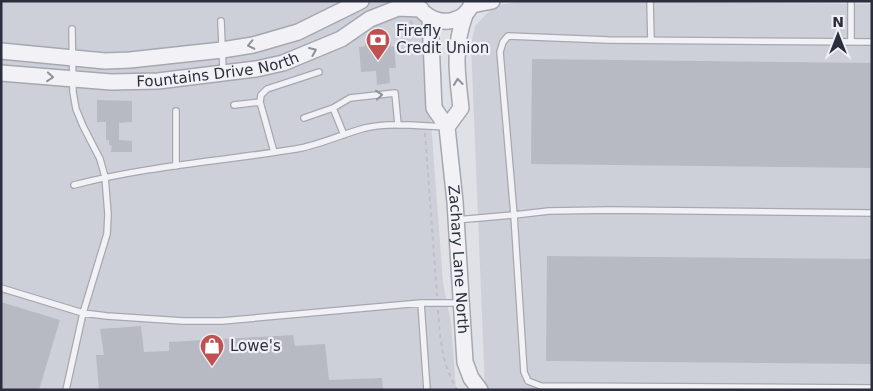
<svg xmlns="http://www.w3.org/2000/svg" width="873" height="391" viewBox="0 0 873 391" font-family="'DejaVu Sans',sans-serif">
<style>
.built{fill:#ced0d9}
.building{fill:#b7bac3}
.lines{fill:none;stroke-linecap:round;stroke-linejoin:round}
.service-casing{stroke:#a5a8b1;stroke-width:8}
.tertiary-casing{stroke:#a5a8b1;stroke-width:18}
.path{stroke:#bebfc6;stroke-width:2;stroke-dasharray:4 4;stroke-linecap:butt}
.service{stroke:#f2f2f6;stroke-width:5.5}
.tertiary{stroke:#f2f2f6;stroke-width:15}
.oneway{stroke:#8e909a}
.labels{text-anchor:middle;stroke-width:4.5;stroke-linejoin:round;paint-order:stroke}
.poi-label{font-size:15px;fill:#2a2e3d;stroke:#eff0f5;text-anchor:start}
.street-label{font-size:15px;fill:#2a2e3d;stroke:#eff0f5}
</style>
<rect width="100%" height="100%" fill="#dfe1e7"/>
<path class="built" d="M 1,1 L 422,1 L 443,283 L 451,323 L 456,390 L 1,390 Z
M 523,1 L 872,4 L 872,390 L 485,390 L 471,44 L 475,26 L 494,6 Z"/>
<path class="building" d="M 391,41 L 391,47 L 394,46 L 396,68 L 389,68 L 390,83 L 377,85 L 376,71 L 361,72 L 359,47 L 365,46 L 365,43 Z
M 532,59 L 872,63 L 872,168 L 531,164 Z
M 97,100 L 132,101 L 132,122 L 119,123 L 119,140 L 132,141 L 132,152 L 111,152 L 112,146 L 109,145 L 109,140 L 106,140 L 106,122 L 97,122 Z
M 547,256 L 872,259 L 872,364 L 546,361 Z
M 1,302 L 60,320 L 39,390 L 1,390 Z
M 141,326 L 144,352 L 169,351 L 169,342 L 293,335 L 295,346 L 325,344 L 329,380 L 382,378 L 383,390 L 99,390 L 96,355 L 104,355 L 100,329 Z"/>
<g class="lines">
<defs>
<path id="service" d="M 650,1 L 651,40
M 851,1 L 851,42
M 221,21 L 223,71
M 234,105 L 260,102
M 333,108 L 344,135
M 304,118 L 333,108 L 350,98 L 395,93 L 398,125
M 274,152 L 260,102 L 261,95 L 267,89 L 319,72
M 176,166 L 176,111
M 74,185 C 147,166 222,161 296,149 C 320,145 342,134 365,128 C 391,122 420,126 445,127
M 872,213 L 610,210 L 549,211 L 514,215 L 524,372 L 528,381 L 541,386 L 872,388
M 456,220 L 514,215 L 500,52 L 503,42 L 508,36 L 608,40 L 872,42
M 1,288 L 83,313 L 107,316 L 183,321 L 222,321 L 421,303 L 460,303
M 421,303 L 427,390
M 66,390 L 83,313 L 107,234 L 108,214 L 105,177 L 100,159 L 83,126 L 76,109 L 73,92 L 72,29"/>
<g id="tertiary">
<path d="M 472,5 L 492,1"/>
<path d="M 424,13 C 441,27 466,23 473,1"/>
<path id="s1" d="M 430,18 L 434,108 L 447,127 L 455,202 L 465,362 L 471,378 L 480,390"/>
<path d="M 1,51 L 105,61 L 130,60 L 222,50 L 253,45 L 298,32 L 361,1"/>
<path id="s2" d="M 1,73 L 111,82 L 158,81 L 256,69 L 283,63 L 341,39 L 370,19 L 398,8 L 421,9"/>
<path d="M 447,127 L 461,108 C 457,74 453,48 465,15"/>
</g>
</defs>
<use href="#service" class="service-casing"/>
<use href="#tertiary" class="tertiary-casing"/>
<path class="path" d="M 410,21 L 416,27 L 417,31
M 425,133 L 437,296
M 438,310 C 440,339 442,364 457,390"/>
<use href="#service" class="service"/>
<use href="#tertiary" class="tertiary"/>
</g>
<defs><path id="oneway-chevron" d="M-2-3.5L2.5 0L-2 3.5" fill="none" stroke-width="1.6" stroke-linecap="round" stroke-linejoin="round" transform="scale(1.25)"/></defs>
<g class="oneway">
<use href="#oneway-chevron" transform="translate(251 45) rotate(168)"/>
<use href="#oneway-chevron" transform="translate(313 51) rotate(-23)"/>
<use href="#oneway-chevron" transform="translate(50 77) rotate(5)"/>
<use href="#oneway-chevron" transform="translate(458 82) rotate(-96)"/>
<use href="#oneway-chevron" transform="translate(379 95) rotate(-6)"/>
</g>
<defs>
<symbol id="bank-pin" viewBox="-11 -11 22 30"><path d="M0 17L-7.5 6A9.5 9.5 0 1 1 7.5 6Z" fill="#c05051" stroke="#eff0f5"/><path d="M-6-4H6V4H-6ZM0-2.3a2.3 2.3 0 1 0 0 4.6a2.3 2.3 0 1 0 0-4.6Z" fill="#fff"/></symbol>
<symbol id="shop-pin" viewBox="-11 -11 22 30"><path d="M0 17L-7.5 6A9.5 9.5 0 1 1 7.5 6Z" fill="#c05051" stroke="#eff0f5"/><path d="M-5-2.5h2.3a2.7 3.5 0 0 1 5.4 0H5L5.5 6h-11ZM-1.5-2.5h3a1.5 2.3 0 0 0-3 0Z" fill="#fff"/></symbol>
</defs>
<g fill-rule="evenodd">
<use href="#bank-pin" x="364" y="26" width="28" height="38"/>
<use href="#shop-pin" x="198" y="332" width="28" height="38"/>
</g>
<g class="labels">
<g class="poi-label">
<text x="396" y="36">Firefly<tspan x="396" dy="17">Credit Union</tspan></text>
<text x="230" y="351">Lowe's</text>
</g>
<g class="street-label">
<text dy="5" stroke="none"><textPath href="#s2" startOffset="218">Fountains Drive North</textPath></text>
<text dy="5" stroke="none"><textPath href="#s1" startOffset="246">Zachary Lane North</textPath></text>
</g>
</g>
<rect width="873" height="391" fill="none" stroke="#2a2e3d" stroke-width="5"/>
<g transform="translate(838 35)" stroke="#eff0f5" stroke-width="4" paint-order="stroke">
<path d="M0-4L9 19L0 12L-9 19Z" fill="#2a2e3d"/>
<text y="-8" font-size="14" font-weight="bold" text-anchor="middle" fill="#2a2e3d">N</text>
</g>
</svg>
